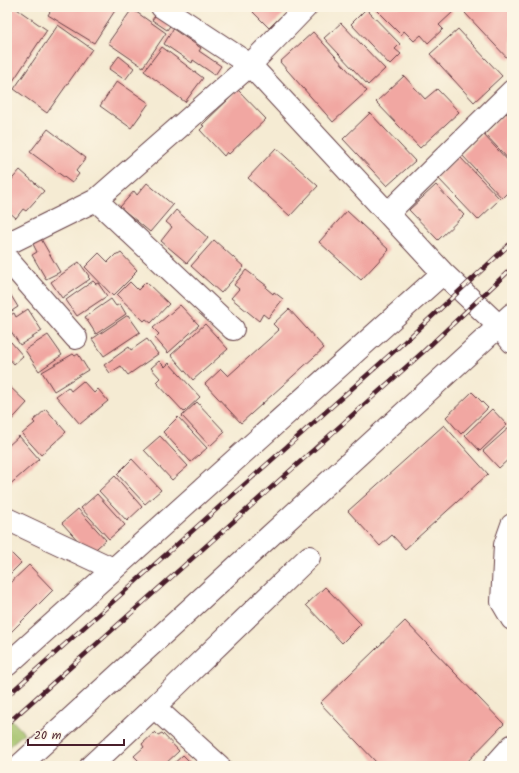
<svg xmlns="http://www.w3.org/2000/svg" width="519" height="773" viewBox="0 0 519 773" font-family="Kalam,sans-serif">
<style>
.green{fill:#a2c068;stroke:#76704a}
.building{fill:#f1a7a2}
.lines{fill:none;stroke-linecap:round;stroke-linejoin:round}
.minor-casing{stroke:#643e44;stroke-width:24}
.minor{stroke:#fff;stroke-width:22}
.rail-casing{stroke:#4a1f2b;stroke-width:4.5}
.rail{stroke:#fcf5e5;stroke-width:3;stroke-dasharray:9;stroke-linecap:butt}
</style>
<rect width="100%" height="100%" fill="#fcf5e5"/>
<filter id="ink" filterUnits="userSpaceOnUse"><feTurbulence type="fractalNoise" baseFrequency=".025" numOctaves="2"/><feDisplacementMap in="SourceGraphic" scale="8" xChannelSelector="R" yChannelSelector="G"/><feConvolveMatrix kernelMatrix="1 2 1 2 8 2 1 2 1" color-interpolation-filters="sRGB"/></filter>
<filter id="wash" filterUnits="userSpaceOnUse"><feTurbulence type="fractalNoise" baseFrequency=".012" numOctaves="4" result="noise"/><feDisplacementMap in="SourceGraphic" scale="16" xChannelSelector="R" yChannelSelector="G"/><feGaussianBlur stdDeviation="0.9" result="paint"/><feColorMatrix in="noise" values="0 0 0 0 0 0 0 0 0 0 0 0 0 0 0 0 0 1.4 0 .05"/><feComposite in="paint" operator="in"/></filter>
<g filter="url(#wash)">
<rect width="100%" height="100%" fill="#f5ebd3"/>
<path class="green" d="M 7,715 L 24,733 L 7,748 Z"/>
<g id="blocks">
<path class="building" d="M 7,7 L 14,7 L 47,30 L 7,90 Z
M 53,7 L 114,7 L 116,9 L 94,43 L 48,15 Z
M 258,7 L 291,7 L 269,28 L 253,12 Z
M 373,7 L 448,7 L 453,12 L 439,25 L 443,29 L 428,43 L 421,35 L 414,41 L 404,31 L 401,35 Z
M 471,7 L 512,7 L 512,57 L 509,60 L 465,13 Z
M 132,9 L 166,33 L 143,67 L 108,43 Z
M 366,9 L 400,44 L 395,49 L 401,54 L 390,65 L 351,24 Z
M 157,13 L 172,23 L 167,30 L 152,20 Z
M 341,23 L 385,69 L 368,85 L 324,38 Z
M 58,25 L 92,49 L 47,113 L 14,89 Z
M 173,29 L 201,48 L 199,51 L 221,66 L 215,75 L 193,60 L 192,63 L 164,44 Z
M 458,29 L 502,76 L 474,102 L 430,54 Z
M 313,32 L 367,91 L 333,122 L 280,62 Z
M 162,47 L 203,78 L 185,102 L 144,71 Z
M 119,56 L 134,68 L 125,80 L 109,69 Z
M 404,76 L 425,99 L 437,89 L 459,112 L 420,148 L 376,102 Z
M 117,81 L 149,103 L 131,128 L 100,106 Z
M 238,90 L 266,119 L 229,154 L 227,152 L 224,156 L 200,130 L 204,126 L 202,125 Z
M 370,113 L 415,161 L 387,186 L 343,139 Z
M 506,113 L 512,119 L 512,163 L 485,134 Z
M 48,129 L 86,158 L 76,171 L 79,174 L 72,183 L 30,152 Z
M 483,134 L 512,165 L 512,188 L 502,198 L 462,155 Z
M 276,148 L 318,186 L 290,216 L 248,178 Z
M 459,156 L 500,199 L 478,220 L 437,177 Z
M 20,170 L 44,191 L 26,211 L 23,209 L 16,218 L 7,210 L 7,185 Z
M 147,183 L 173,205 L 150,232 L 120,207 L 134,191 L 137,195 Z
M 436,185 L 464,215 L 438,240 L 409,210 Z
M 176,210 L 208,238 L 187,263 L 161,241 L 172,227 L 166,222 Z
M 347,211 L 389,250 L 361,280 L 319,242 Z
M 41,239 L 60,272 L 46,279 L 32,255 L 37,252 L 33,244 Z
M 214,240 L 244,267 L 221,293 L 191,266 Z
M 99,253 L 108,262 L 116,254 L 118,255 L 121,253 L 137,270 L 134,273 L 135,274 L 113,296 L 85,267 Z
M 79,262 L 89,276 L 88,277 L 90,279 L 62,298 L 51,282 Z
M 246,270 L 267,286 L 266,288 L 273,294 L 274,292 L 283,299 L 268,318 L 263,314 L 259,321 L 231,298 L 239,289 L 234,285 Z
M 93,281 L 96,284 L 98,283 L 107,296 L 77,316 L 66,300 Z
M 130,282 L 138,290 L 146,282 L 169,304 L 151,323 L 146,319 L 144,321 L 117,295 Z
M 7,289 L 18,307 L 7,314 Z
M 111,299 L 116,306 L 120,304 L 126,314 L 96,334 L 85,317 Z
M 180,305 L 199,325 L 168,353 L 155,338 L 159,334 L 153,328 Z
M 28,309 L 42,331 L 20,345 L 7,325 L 7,317 L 14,313 L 16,317 Z
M 289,309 L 324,348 L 241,423 L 205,384 L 221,369 L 228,376 L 279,330 L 273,324 Z
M 128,315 L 140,332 L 104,356 L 92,339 Z
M 205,324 L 228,349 L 193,380 L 171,355 Z
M 48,335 L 62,355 L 39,371 L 25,350 Z
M 147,339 L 158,354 L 128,375 L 121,366 L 110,373 L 104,365 L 129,347 L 131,350 Z
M 11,342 L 23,356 L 14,364 L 7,356 L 7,345 Z
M 73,354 L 75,356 L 78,354 L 88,370 L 54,391 L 42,372 Z
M 159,361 L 165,367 L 169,363 L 200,397 L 184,412 L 156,382 L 160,378 L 151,368 Z
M 83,381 L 94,393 L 98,389 L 108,401 L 80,424 L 56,396 L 68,387 L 71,391 Z
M 7,384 L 27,403 L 7,425 Z
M 472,392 L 488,408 L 461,434 L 446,417 Z
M 197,402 L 225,432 L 210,446 L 182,416 Z
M 46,409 L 66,432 L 41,455 L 22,434 L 35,423 L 33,421 Z
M 492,409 L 507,425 L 480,451 L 465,435 Z
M 178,417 L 207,448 L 191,462 L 163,432 Z
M 444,425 L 488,474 L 405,549 L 392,535 L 380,546 L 348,511 Z
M 511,426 L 512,427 L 512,456 L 499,468 L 483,451 Z
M 19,436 L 39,459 L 7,487 L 7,447 Z
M 160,436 L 188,466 L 172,480 L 144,450 Z
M 132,459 L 161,490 L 145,504 L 117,474 Z
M 115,476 L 142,507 L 127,521 L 99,491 Z
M 97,494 L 125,525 L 109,539 L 81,508 Z
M 78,509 L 106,540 L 90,554 L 62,523 Z
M 7,549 L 21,563 L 7,577 Z
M 29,565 L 53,590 L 7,636 L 7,586 Z
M 325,587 L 361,624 L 342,643 L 306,605 Z
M 405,621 L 504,724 L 463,766 L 372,766 L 376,762 L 320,703 Z
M 155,732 L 158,735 L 162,733 L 179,751 L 163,766 L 144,766 L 134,756 L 144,747 L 142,744 Z
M 183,755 L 194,766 L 171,766 Z
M 131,761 L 136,766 L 126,766 Z"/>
</g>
</g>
<g filter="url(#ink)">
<use href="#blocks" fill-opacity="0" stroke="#643e44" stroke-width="1"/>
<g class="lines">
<defs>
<path id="minor" d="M 162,7 L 250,65 L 443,273 L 499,326 L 512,342
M 96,200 L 233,329
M 388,213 L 512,91
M 7,244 L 96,200 L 250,65 L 306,7
M 7,259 L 76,338
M 7,519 L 113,569
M 512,525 L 505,545 L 502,602 L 512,619
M 7,665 L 443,273
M 154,707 L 309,557
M 19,766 L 512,314
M 91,766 L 154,707 L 219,766
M 494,766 L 512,746"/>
</defs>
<use href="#minor" class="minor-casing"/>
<use href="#minor" class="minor"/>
<defs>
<path id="rail" d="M 7,696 L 411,336 L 512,242
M 7,724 L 423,352 L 512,268"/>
</defs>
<use href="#rail" class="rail-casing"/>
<use href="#rail" class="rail"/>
</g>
</g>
<rect width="519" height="773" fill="none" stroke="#fcf5e5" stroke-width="24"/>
<path d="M28 739v6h96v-6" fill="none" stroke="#4a1f2b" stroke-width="2"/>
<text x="34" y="739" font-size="12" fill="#4a1f2b" stroke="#fcf5e5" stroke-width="3" paint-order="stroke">20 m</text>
</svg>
